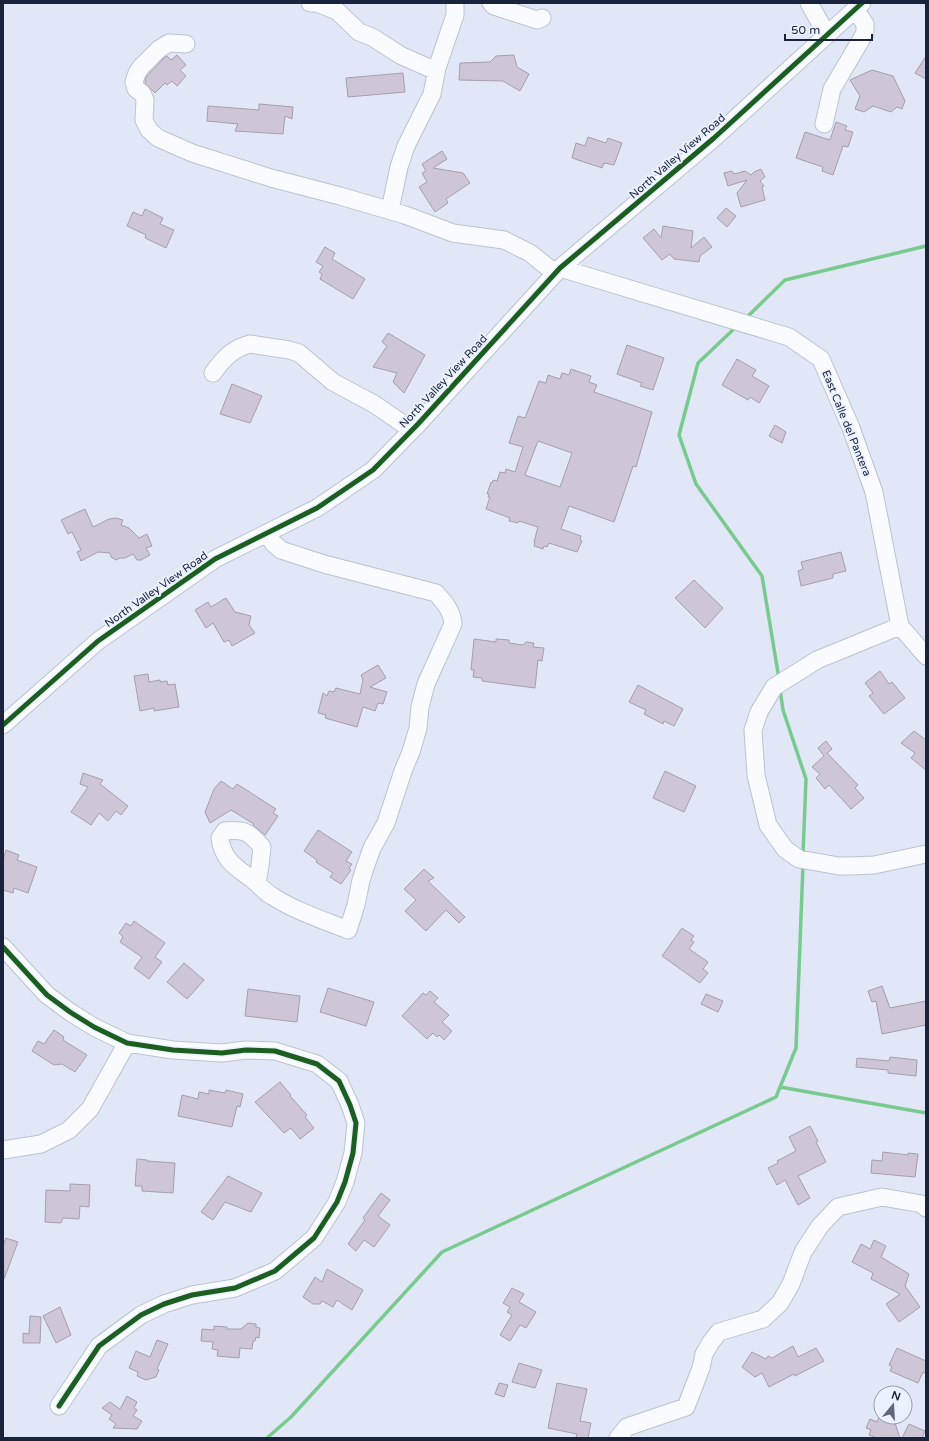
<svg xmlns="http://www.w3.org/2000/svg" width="929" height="1441" viewBox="0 0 929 1441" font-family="'Varela Round',sans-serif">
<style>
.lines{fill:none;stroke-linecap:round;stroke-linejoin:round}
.stream{stroke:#79ca8f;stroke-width:3.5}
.building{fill:#cec6d7;stroke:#a59eae;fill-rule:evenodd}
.minor-casing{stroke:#bac2d4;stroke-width:19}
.minor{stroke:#fafbfe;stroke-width:17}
.cycleway-casing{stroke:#ebf1ff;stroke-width:8}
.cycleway{stroke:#1b5e20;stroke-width:5}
.labels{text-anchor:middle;stroke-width:4;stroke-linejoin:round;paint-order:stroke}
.street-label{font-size:11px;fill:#19233c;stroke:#ebf1ff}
</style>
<rect width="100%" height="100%" fill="#e1e7f6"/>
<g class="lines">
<path class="stream" d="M 745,319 L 785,280 L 926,246
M 736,327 L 698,363 L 679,435 L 696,484 L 762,576 L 779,679
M 780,689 L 783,710 L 806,779 L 803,854
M 780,1087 L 926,1113
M 267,1438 L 291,1417 L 442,1252 L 776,1097 L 796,1048 L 803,865"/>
</g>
<path class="building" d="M 177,55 L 186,65 L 180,70 L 186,76 L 177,86 L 172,81 L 167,85 L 165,83 L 155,93 L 145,83 L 146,77 L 165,57 L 167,56 L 171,60 Z
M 514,55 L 517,67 L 529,74 L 520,91 L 503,81 L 459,80 L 460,63 L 490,62 L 496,56 Z
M 926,56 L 926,79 L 915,73 Z
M 872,70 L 893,76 L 905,101 L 902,109 L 897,107 L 891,112 L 873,106 L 864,112 L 855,109 L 860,96 L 850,80 Z
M 403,73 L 405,92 L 348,97 L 346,78 Z
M 259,104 L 293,107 L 292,119 L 285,116 L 283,134 L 235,131 L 238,124 L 207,121 L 208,106 L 259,110 Z
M 836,122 L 847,126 L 845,130 L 853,132 L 848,147 L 843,146 L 833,175 L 822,171 L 823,167 L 796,158 L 805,132 L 830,140 Z
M 588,137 L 606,143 L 608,138 L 622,143 L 614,165 L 604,163 L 602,168 L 572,158 L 576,143 L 585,146 Z
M 442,151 L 447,159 L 433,168 L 463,173 L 470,183 L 446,199 L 448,203 L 435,212 L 419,187 L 427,182 L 422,173 L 426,171 L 422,164 Z
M 761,169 L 765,177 L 760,181 L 764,186 L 762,187 L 765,200 L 741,207 L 737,193 L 747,180 L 728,186 L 724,173 L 732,171 L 734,174 L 745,171 L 751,175 L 754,172 Z
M 726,208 L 736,216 L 727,227 L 717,218 Z
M 145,209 L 163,218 L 160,224 L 174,230 L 166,248 L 145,238 L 146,235 L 127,226 L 133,212 L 142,216 Z
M 663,226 L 693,231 L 691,248 L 704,237 L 712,247 L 700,256 L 699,262 L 674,259 L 670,254 L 662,260 L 643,238 L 654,229 L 661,238 Z
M 325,247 L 335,253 L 332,259 L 365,279 L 353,299 L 320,279 L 322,274 L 319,272 L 323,266 L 316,262 Z
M 388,333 L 425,355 L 404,393 L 393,382 L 397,373 L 373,367 L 387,346 L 382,342 Z
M 627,345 L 664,358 L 653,390 L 640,386 L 642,383 L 617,374 Z
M 737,359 L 756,370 L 752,376 L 769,386 L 759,403 L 750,397 L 748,400 L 722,385 Z
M 571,369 L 591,376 L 589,382 L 597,385 L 594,392 L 652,412 L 636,467 L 633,466 L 614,522 L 569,506 L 561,529 L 581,536 L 580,540 L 582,541 L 577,552 L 549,543 L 547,547 L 544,546 L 543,549 L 534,546 L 535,542 L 534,542 L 538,527 L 519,521 L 518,523 L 509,521 L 510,518 L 486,509 L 490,497 L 488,497 L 489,494 L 487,494 L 491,482 L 492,483 L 493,480 L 497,481 L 500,472 L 505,473 L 506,469 L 515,472 L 523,447 L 509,443 L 518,416 L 525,418 L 539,381 L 546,383 L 548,375 L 560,379 L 562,373 L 569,375 ZM 538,441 L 572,453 L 560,487 L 525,475 Z
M 232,384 L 262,396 L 250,423 L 220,414 Z
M 775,425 L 786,432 L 782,443 L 769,436 Z
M 85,509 L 93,527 L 109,519 L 116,518 L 123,520 L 121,525 L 129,528 L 139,538 L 147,534 L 152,546 L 146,548 L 150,555 L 141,560 L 137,560 L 133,554 L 125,558 L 120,558 L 116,560 L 111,557 L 110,553 L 98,552 L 81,561 L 77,552 L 81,550 L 72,532 L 68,534 L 61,520 Z
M 841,552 L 846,571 L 833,574 L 833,578 L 801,586 L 798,571 L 803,569 L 801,562 Z
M 694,580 L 723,608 L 705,628 L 675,598 Z
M 226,598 L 235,612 L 251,616 L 249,625 L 255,633 L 232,646 L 229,640 L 224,642 L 213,623 L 206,628 L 195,610 L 208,602 L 211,607 Z
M 474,639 L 496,642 L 496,639 L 509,640 L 509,643 L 523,645 L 526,642 L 534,643 L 533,647 L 544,648 L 542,661 L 538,660 L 535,688 L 482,681 L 482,678 L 473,677 L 474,670 L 471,670 Z
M 378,665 L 386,678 L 370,687 L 387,692 L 383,704 L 378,703 L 375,711 L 363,707 L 357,727 L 325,718 L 326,715 L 318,713 L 323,693 L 327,696 L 329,691 L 334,692 L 336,688 L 360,694 L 363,680 L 361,675 Z
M 880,671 L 889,684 L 892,682 L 905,698 L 884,714 L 869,696 L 873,693 L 865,683 Z
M 148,674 L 149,682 L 160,680 L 160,682 L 167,681 L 168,685 L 175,684 L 179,707 L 154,711 L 154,708 L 140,711 L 134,676 Z
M 638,685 L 683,709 L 674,726 L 664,721 L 663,724 L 644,714 L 646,710 L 629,702 Z
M 914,731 L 926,740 L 926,770 L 911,758 L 915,753 L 901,743 Z
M 826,741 L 832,749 L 827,753 L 858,785 L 855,788 L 864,798 L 851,809 L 829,785 L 825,789 L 816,778 L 820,774 L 812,767 L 824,756 L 818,748 Z
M 665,771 L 696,786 L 684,812 L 653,798 Z
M 83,773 L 103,780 L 100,784 L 128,806 L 121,815 L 116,811 L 108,821 L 99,813 L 91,825 L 71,812 L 88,787 L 80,784 Z
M 221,781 L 233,789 L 237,784 L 276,809 L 273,813 L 278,816 L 265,835 L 253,825 L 254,824 L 231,810 L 210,823 L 205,812 L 214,789 Z
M 318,830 L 352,852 L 346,861 L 352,864 L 349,868 L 351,870 L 341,884 L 330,877 L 333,873 L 316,862 L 317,860 L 304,851 Z
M 6,850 L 19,855 L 17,860 L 37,867 L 28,893 L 14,888 L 13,893 L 3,890 L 3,860 Z
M 424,869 L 434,878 L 428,881 L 465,917 L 459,923 L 446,910 L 426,931 L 405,911 L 416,900 L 404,889 Z
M 134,921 L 165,943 L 155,957 L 162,962 L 149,979 L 134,968 L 142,957 L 120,942 L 123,937 L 119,933 L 126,923 L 131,926 Z
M 682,928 L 694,936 L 691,940 L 694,942 L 689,949 L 708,962 L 703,969 L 708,973 L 700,983 L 662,956 Z
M 184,963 L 204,980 L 187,999 L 167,982 Z
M 882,986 L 890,1008 L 926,1001 L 926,1025 L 882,1034 L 876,1001 L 872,1002 L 868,991 Z
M 328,988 L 374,1002 L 366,1026 L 320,1012 Z
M 248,989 L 300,996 L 297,1022 L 245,1016 Z
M 430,991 L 438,998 L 434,1002 L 449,1015 L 442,1022 L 452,1031 L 444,1040 L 439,1035 L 437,1037 L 433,1033 L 427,1039 L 402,1016 L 423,993 L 426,995 Z
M 706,994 L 723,1001 L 718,1012 L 701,1004 Z
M 54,1030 L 64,1037 L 63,1040 L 87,1055 L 75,1072 L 62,1064 L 54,1065 L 32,1051 L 38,1041 L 44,1044 Z
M 890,1057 L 917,1060 L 916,1076 L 888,1073 L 888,1070 L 856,1067 L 857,1058 L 889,1061 Z
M 280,1082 L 291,1095 L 290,1096 L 307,1115 L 305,1117 L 314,1128 L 300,1139 L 291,1128 L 284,1133 L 255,1102 Z
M 209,1090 L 225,1093 L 226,1090 L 243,1094 L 240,1107 L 237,1106 L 232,1127 L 178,1116 L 182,1095 L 198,1099 L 199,1092 L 209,1094 Z
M 810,1126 L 818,1141 L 816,1142 L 826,1162 L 798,1176 L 810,1198 L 798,1205 L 785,1180 L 777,1185 L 768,1168 L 778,1163 L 777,1161 L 796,1151 L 789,1137 Z
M 883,1152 L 908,1155 L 908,1153 L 918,1154 L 915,1177 L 871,1173 L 872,1160 L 882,1161 Z
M 137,1159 L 147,1160 L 147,1161 L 175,1163 L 173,1193 L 142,1191 L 142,1186 L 135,1186 Z
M 228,1176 L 262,1193 L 251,1212 L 225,1202 L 213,1220 L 201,1212 Z
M 70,1184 L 90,1185 L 89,1207 L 80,1206 L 79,1219 L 63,1218 L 61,1223 L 45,1222 L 46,1190 L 70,1191 Z
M 381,1193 L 390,1200 L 378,1216 L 390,1225 L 374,1247 L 364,1240 L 356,1251 L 348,1244 L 365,1220 L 363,1218 Z
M 6,1238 L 18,1242 L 4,1279 L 3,1245 Z
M 874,1240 L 886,1246 L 881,1257 L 909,1274 L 905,1286 L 920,1307 L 899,1322 L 886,1304 L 900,1294 L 871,1279 L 873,1273 L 852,1262 L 861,1244 L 870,1249 Z
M 327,1269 L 363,1290 L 352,1310 L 337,1300 L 333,1307 L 322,1301 L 320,1304 L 313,1304 L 303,1297 L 315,1277 L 322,1282 Z
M 512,1288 L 524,1294 L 519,1302 L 536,1312 L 526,1328 L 520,1325 L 510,1341 L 500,1335 L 512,1315 L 507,1312 L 510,1307 L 503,1303 Z
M 60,1307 L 71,1335 L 56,1343 L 43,1316 Z
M 30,1316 L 41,1317 L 40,1343 L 23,1343 L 23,1333 L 29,1334 Z
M 248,1323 L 256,1324 L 256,1327 L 260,1328 L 259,1338 L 256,1337 L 255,1341 L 253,1341 L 252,1349 L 240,1348 L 239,1358 L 217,1356 L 218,1350 L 212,1349 L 213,1342 L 201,1341 L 202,1329 L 214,1330 L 214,1326 L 227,1327 L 227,1329 L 241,1329 Z
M 157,1340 L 168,1344 L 157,1369 L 159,1370 L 156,1377 L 146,1380 L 137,1376 L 138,1372 L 129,1368 L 136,1351 L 150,1357 Z
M 793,1346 L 798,1357 L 816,1348 L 824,1361 L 795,1376 L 794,1374 L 769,1387 L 762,1373 L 755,1377 L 742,1367 L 752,1352 L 766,1359 L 768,1356 L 772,1358 Z
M 897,1348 L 926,1361 L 926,1374 L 923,1372 L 918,1383 L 890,1371 L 892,1366 L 889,1365 Z
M 519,1363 L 542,1370 L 535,1388 L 512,1382 Z
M 499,1383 L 508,1385 L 504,1397 L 495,1394 Z
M 557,1383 L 587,1389 L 580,1421 L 591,1423 L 588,1438 L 576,1438 L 577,1434 L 548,1428 Z
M 127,1396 L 137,1402 L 134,1408 L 137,1410 L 133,1416 L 142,1421 L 137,1429 L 113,1428 L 116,1424 L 109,1419 L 112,1415 L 102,1408 L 110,1402 L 120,1409 Z
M 879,1417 L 893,1417 L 900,1438 L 877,1438 L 869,1435 L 871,1430 L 866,1428 L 870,1419 L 877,1422 Z
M 909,1424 L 925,1431 L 922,1438 L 902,1438 Z"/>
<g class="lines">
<defs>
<path id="minor" d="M 310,3 L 317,3 L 337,11 L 359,32 L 372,37 L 400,55 L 436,71
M 491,3 L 494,6 L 537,20 L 542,18
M 809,3 L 827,35
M 186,44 L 169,43 L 159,49 L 141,67 L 137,73 L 134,82 L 136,89 L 142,93 L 145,100 L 144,120 L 149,130 L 158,138 L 192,153 L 271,178 L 340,196 L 405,215 L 453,233 L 504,240 L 530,253 L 555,273
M 824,124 L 832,89 L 865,33 L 865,24 L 855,9
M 390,210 L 399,167 L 406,146 L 432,94 L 437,68 L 455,15 L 455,3
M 560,268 L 789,337 L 821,359 L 851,428 L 874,492 L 900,626 L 926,656
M 213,373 C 223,359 233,348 250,344 L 289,350 L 299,353 L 333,382 L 374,404 L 412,430
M 900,626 L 817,660 L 774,687 L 759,712 L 753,730 L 756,775 L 768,825 L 785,849 L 799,859 L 839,866 L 851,866 L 874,865 L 926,854
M 3,725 L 98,641 L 215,559 L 317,508 L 373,470 L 418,424 L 560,268 L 714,138 L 862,3
M 257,883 L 260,866 L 262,847 C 249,832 245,829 225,831 L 220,838 C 223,861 236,867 253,880 C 259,885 265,892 272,896 C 295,911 323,920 348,930 L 356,905 L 361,880 L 366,865 L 372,848 L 386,823 L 403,771 L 411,752 L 418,728 L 420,707 L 426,684 L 453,624 C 452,611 445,603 436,593 L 324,564 L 281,550 L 273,543 L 267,533
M 3,947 L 47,995 L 70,1012 L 94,1027 L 127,1043 L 173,1050 L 222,1053 L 246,1050 L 275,1051 L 317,1064 L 339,1081 L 350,1105 L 356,1123 L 353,1153 L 345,1182 L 337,1202 L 314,1238 L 275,1271 L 235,1288 L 192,1295 L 164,1304 L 141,1315 L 99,1346 L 59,1406
M 3,1150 L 41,1144 L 69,1130 L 90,1109 L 127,1043
M 618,1438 L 627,1427 L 686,1407 L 701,1368 L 704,1354 L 711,1342 L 719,1332 L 763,1319 L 780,1303 L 791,1284 L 803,1252 L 820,1226 L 838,1207 L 882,1197 L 922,1204 L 926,1208"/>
</defs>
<use href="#minor" class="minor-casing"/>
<use href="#minor" class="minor"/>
<defs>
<path id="cycleway" d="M 3,725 L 98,641 L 215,559 L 317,508 L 373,470 L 418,424 L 560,268 L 714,138 L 862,3
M 3,947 L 47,995 L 70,1012 L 94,1027 L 127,1043 L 173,1050 L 222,1053 L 246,1050 L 275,1051 L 317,1064 L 339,1081 L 350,1105 L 356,1123 L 353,1153 L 345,1182 L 337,1202 L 314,1238 L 275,1271 L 235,1288 L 192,1295 L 164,1304 L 141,1315 L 99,1346 L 59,1406"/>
</defs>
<use href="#cycleway" class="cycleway-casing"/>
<use href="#cycleway" class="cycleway"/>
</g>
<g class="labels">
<g class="street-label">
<text transform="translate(677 156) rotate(-41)" y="4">North Valley View Road</text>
<text transform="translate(443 381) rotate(-47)" y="4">North Valley View Road</text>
<text transform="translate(847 423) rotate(68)" y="4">East Calle del Pantera</text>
<text transform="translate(156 589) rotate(-35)" y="4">North Valley View Road</text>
</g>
</g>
<rect width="929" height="1441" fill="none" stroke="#19233c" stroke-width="8"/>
<g transform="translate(893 1405) rotate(18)"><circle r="19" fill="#ebf1ff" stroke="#979fb1"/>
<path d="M0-3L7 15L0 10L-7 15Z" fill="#5f687d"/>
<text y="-6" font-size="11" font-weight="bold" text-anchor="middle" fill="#19233c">N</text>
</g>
<path d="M785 34v6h87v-6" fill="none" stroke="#19233c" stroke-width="2"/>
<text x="791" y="34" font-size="12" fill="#19233c" stroke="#ebf1ff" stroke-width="3" paint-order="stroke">50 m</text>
</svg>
